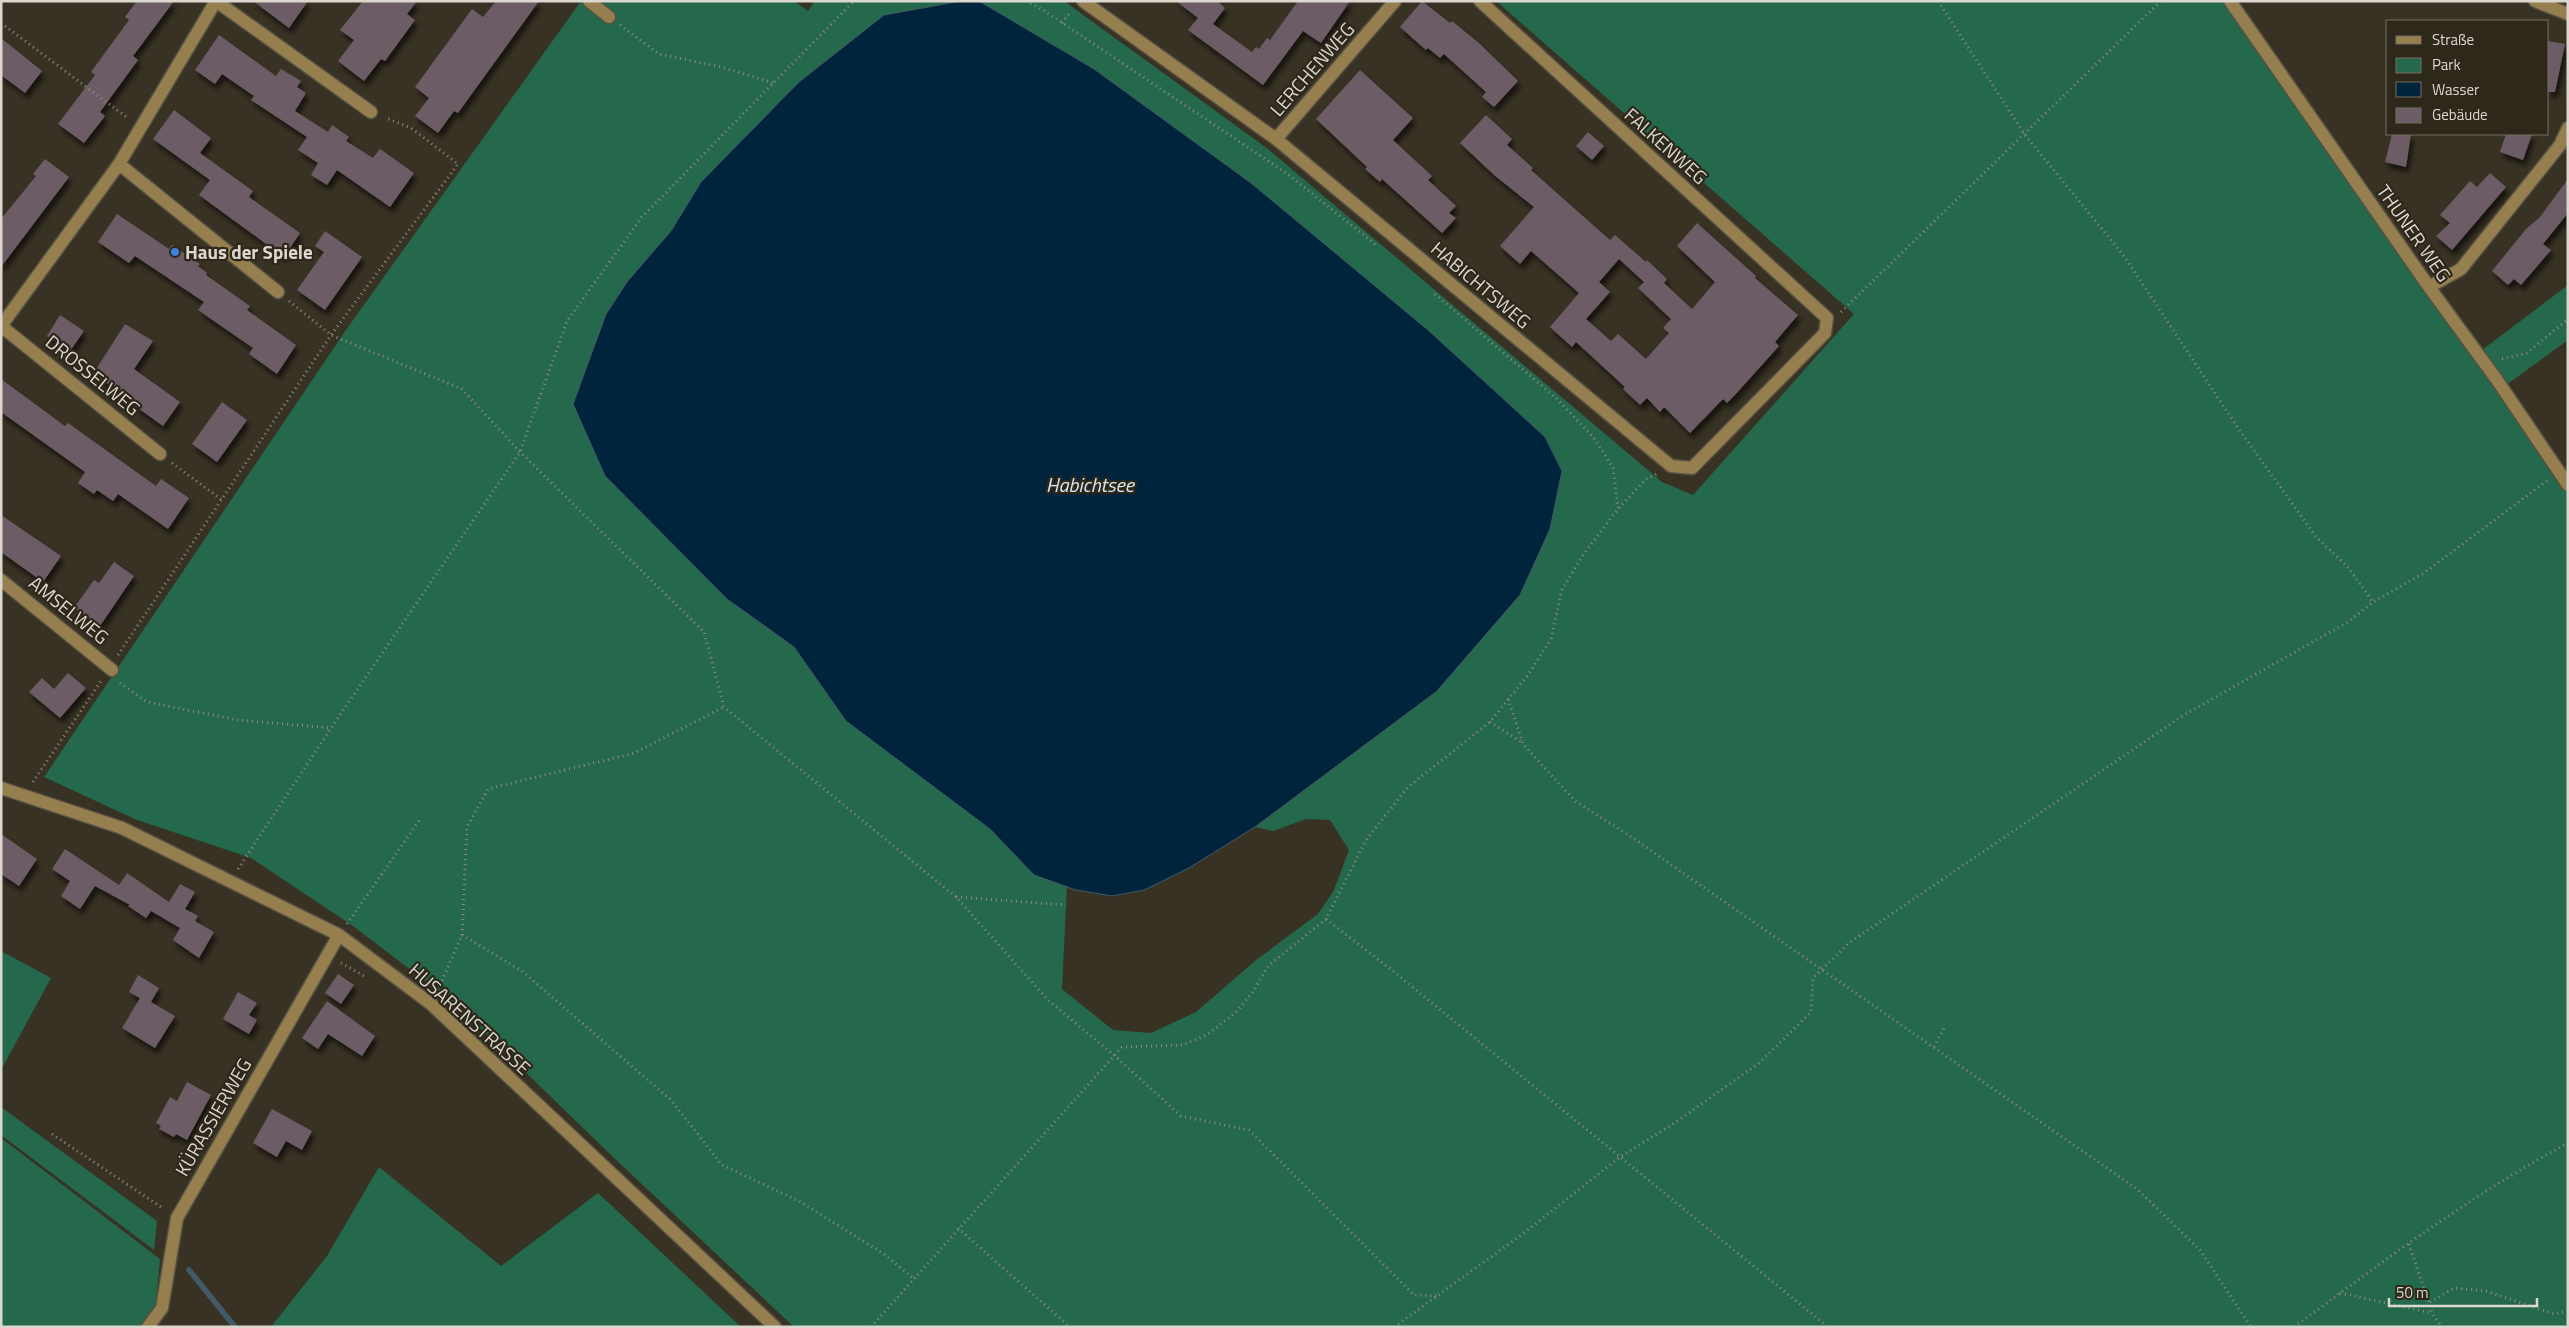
<svg xmlns="http://www.w3.org/2000/svg" width="2569" height="1328" viewBox="0 0 2569 1328" font-family="'Titillium Web',sans-serif">
<style>
.green{fill:#24694c}
.water{fill:#00243c;stroke:#425a68}
.lines{fill:none;stroke-linecap:round;stroke-linejoin:round}
.stream{stroke:#425a68;stroke-width:5.5}
.building{fill:#6c5c65;fill-rule:evenodd;filter:url(#shadow)}
.minor-casing{stroke:#565043;stroke-width:15}
.path{stroke:#908b80;stroke-width:3;stroke-dasharray:1 4;stroke-linecap:butt}
.minor{stroke:#957f4e;stroke-width:12}
.shop-dot{fill:#3f7fe0;stroke:#2e281b;stroke-width:2}
.labels{text-anchor:middle;stroke-width:4.5;stroke-linejoin:round;paint-order:stroke}
.street-label{font-size:19px;fill:#dcd8cf;stroke:#2e281b}
.poi-label{font-size:19px;font-weight:bold;fill:#dcd8cf;stroke:#2e281b;text-anchor:start}
.water-label{font-size:20px;font-style:italic;fill:#d6e7f4;stroke:#2e281b}
</style>
<defs>
<filter id="shadow"><feDropShadow dx="3" dy="5.5" stdDeviation="2.5" flood-color="#0009"/></filter>
</defs>
<rect width="100%" height="100%" fill="#383224"/>
<path class="green" d="M 581,1 L 794,1 L 808,11 L 815,1 L 961,1 L 884,15 L 799,82 L 702,182 L 671,231 L 627,282 L 606,314 L 727,599 L 794,647 L 846,721 L 990,829 L 1034,875 L 1067,886 L 1062,989 L 1113,1030 L 1151,1033 L 1196,1012 L 1256,960 L 1318,914 L 1334,890 L 1349,850 L 1330,820 L 1306,819 L 1273,831 L 1255,827 L 1437,691 L 1562,471 L 1545,437 L 1428,330 L 1251,183 L 1094,69 L 979,1 L 1064,1 L 1268,149 L 1662,482 L 1693,495 L 1854,314 L 1496,1 L 2227,1 L 2478,353 L 2568,285 L 2568,340 L 2502,388 L 2568,487 L 2568,1327 L 794,1327 L 612,1156 L 454,1003 L 353,926 L 251,858 L 137,820 L 44,777 L 346,330 Z
M 1,951 L 51,978 L 1,1070 Z
M 1,1107 L 157,1221 L 154,1250 L 1,1135 Z
M 1,1138 L 160,1259 L 156,1303 L 140,1327 L 1,1327 Z
M 379,1167 L 501,1266 L 598,1193 L 741,1327 L 271,1327 L 327,1256 Z"/>
<path class="water" d="M 961,1 L 979,1 L 1094,69 L 1251,183 L 1428,330 L 1545,437 L 1562,471 L 1550,529 L 1520,595 L 1437,691 L 1255,827 L 1189,868 L 1144,890 L 1112,896 L 1076,890 L 1034,875 L 990,829 L 846,721 L 794,647 L 727,599 L 605,476 L 573,404 L 606,314 L 627,282 L 671,231 L 701,182 L 799,82 L 884,15 Z"/>
<g class="lines">
<path class="stream" d="M 189,1270 L 235,1327"/>
</g>
<path class="building" d="M 137,1 L 174,1 L 133,56 L 138,60 L 100,112 L 105,116 L 84,143 L 58,124 L 95,75 L 91,72 L 129,20 L 125,17 Z
M 253,1 L 308,1 L 289,28 Z
M 363,1 L 417,1 L 407,14 L 415,20 L 385,61 L 381,59 L 364,81 L 338,61 L 354,40 L 340,30 Z
M 496,1 L 539,1 L 458,113 L 454,111 L 438,133 L 415,116 L 429,98 L 415,87 L 472,9 L 483,17 Z
M 1176,1 L 1217,1 L 1225,8 L 1213,24 L 1252,52 L 1256,47 L 1259,49 L 1267,38 L 1270,40 L 1298,1 L 1350,1 L 1321,43 L 1303,31 L 1263,85 L 1188,30 L 1198,18 Z
M 1422,1 L 1450,23 L 1452,21 L 1480,44 L 1518,81 L 1494,107 L 1482,97 L 1486,92 L 1444,54 L 1440,58 L 1428,48 L 1426,50 L 1400,27 Z
M 219,35 L 276,76 L 281,69 L 301,81 L 297,87 L 306,93 L 295,111 L 328,132 L 332,125 L 349,137 L 346,141 L 373,158 L 380,149 L 414,173 L 390,207 L 337,170 L 327,185 L 311,175 L 318,163 L 298,150 L 307,137 L 251,100 L 254,96 L 222,74 L 215,84 L 195,70 Z
M 1,38 L 42,71 L 25,93 L 1,75 Z
M 2548,41 L 2565,44 L 2555,92 L 2548,92 Z
M 1360,70 L 1413,118 L 1393,140 L 1432,176 L 1428,180 L 1456,206 L 1449,213 L 1456,218 L 1442,233 L 1382,179 L 1380,182 L 1365,169 L 1367,167 L 1316,119 Z
M 174,110 L 211,138 L 200,153 L 253,191 L 249,197 L 300,233 L 284,257 L 199,195 L 210,180 L 153,139 Z
M 1486,115 L 1512,139 L 1507,145 L 1533,168 L 1531,170 L 1610,240 L 1615,235 L 1646,262 L 1647,260 L 1667,279 L 1664,283 L 1692,309 L 1715,282 L 1677,246 L 1697,223 L 1756,276 L 1755,278 L 1798,315 L 1775,342 L 1779,346 L 1734,396 L 1727,403 L 1723,399 L 1690,433 L 1664,407 L 1660,412 L 1647,398 L 1640,405 L 1623,389 L 1625,387 L 1576,342 L 1572,347 L 1550,327 L 1579,293 L 1531,251 L 1520,264 L 1500,246 L 1534,207 L 1494,175 L 1460,143 ZM 1619,259 L 1644,282 L 1638,288 L 1671,319 L 1663,328 L 1669,333 L 1646,359 L 1618,334 L 1611,341 L 1586,319 L 1610,292 L 1599,282 Z
M 1588,132 L 1604,146 L 1592,160 L 1576,146 Z
M 2392,134 L 2411,134 L 2406,167 L 2385,162 Z
M 2506,134 L 2532,134 L 2523,160 L 2500,152 Z
M 45,159 L 69,177 L 1,267 L 1,219 L 36,176 L 33,174 Z
M 2490,173 L 2506,187 L 2452,250 L 2436,236 L 2450,223 L 2440,215 L 2470,181 L 2477,187 Z
M 2568,179 L 2568,213 L 2543,244 L 2551,250 L 2521,285 L 2514,279 L 2508,285 L 2492,271 L 2526,229 L 2540,217 Z
M 117,214 L 169,249 L 172,245 L 200,264 L 198,266 L 207,273 L 206,275 L 250,306 L 247,310 L 296,345 L 277,374 L 249,354 L 253,348 L 198,310 L 204,302 L 135,256 L 129,263 L 98,242 Z
M 325,231 L 362,257 L 325,310 L 297,290 L 324,252 L 315,246 Z
M 60,315 L 84,331 L 70,351 L 47,336 Z
M 125,324 L 153,341 L 134,369 L 180,402 L 163,426 L 135,406 L 136,403 L 93,374 Z
M 1,379 L 65,426 L 68,423 L 156,486 L 161,479 L 189,498 L 168,529 L 118,494 L 113,501 L 97,490 L 94,494 L 78,483 L 85,472 L 1,412 Z
M 222,402 L 247,420 L 217,462 L 192,444 Z
M 1,515 L 61,556 L 43,582 L 1,552 Z
M 114,562 L 134,576 L 100,626 L 74,608 L 94,580 L 99,583 Z
M 68,673 L 86,688 L 60,718 L 29,692 L 42,678 L 54,689 Z
M 1,834 L 37,859 L 19,886 L 1,874 Z
M 65,849 L 119,885 L 127,873 L 169,902 L 180,884 L 195,892 L 185,909 L 198,916 L 195,921 L 214,932 L 199,958 L 173,940 L 180,928 L 151,911 L 146,918 L 128,906 L 130,905 L 95,886 L 80,909 L 61,896 L 70,881 L 52,869 Z
M 338,974 L 354,985 L 341,1004 L 325,993 Z
M 138,975 L 159,988 L 151,1002 L 175,1016 L 155,1048 L 122,1028 L 140,998 L 129,992 Z
M 238,992 L 257,1003 L 249,1015 L 257,1020 L 249,1034 L 223,1019 Z
M 327,1001 L 375,1036 L 362,1056 L 328,1034 L 318,1049 L 302,1038 Z
M 187,1082 L 211,1095 L 187,1140 L 176,1134 L 174,1137 L 159,1129 L 161,1126 L 156,1123 L 170,1097 L 177,1101 Z
M 272,1109 L 312,1131 L 302,1150 L 286,1141 L 277,1157 L 253,1143 Z"/>
<g class="lines">
<defs>
<path id="minor" d="M 589,1 L 609,17
M 1083,1 L 1276,139 L 1671,466 L 1692,468 L 1825,333 L 1827,318 L 1480,1
M 2230,1 L 2429,287 L 2497,380 L 2568,485
M 2535,1 L 2568,14
M 1276,139 L 1395,1
M 119,164 L 278,292
M 2429,287 L 2461,269 L 2560,145 L 2568,128
M 1,326 L 119,164 L 216,1 L 371,112
M 1,326 L 160,454
M 1,580 L 112,670
M 1,788 L 122,828 L 339,935 L 431,1004 L 775,1327
M 148,1327 L 162,1308 L 177,1218 L 339,935"/>
</defs>
<use href="#minor" class="minor-casing"/>
<path class="path" d="M 1026,1 L 1043,10 L 1289,175 L 1376,245
M 1938,1 L 2025,135 L 2124,256 L 2236,425 L 2316,537 L 2347,566 L 2373,602
M 1,23 L 129,119
M 1062,23 L 1071,11
M 620,25 L 659,54 L 721,67 L 774,83
M 1435,294 L 1556,398 L 1594,438 L 1613,468 L 1618,508
M 289,301 L 331,335 L 462,389 L 520,452 L 704,632 L 724,707 L 956,897 L 1049,1001 L 1115,1056 L 1181,1116 L 1249,1130 L 1414,1295 L 1437,1296
M 1841,312 L 2161,1
M 2502,359 L 2527,353 L 2568,319
M 172,463 L 222,500
M 118,655 L 331,335 L 458,164 L 411,128 L 386,118
M 120,683 L 147,702 L 238,720 L 331,728
M 1508,699 L 1523,744 L 1532,754 L 1575,801 L 1630,836 L 2137,1189 L 2200,1250 L 2251,1327
M 1490,722 L 1523,743
M 33,782 L 101,681
M 238,869 L 331,728 L 520,452 L 567,321 L 642,217 L 854,1
M 956,897 L 1066,905
M 1326,919 L 1393,971 L 1828,1327
M 347,924 L 421,818
M 462,935 L 522,971 L 671,1100 L 722,1165 L 799,1201 L 884,1254 L 914,1279
M 341,963 L 366,977
M 438,990 L 462,935 L 467,827 L 488,789 L 634,753 L 724,707
M 1934,1047 L 1945,1026
M 52,1134 L 164,1209
M 958,1228 L 1070,1327
M 2409,1244 L 2432,1313 L 2442,1327
M 2340,1293 L 2432,1313
M 2430,1302 L 2454,1288 L 2486,1291 L 2554,1314 L 2568,1311
M 871,1327 L 1122,1047 L 1182,1045 L 1207,1035 L 1236,1012 L 1253,992 L 1268,966 L 1326,919 L 1366,840 L 1408,787 L 1490,722 L 1528,675 L 1551,639 L 1562,590 L 1583,555 L 1618,509 L 1646,479 L 1657,474
M 1394,1327 L 1524,1233 L 1620,1157 L 1676,1122 L 1759,1063 L 1811,1012 L 1813,978 L 1849,943 L 2184,715 L 2348,622 L 2373,602 L 2424,573 L 2548,480
M 2294,1327 C 2382,1262 2471,1195 2568,1143"/>
<use href="#minor" class="minor"/>
</g>
<circle class="shop-dot" cx="175" cy="252" r="5"/>
<g class="labels">
<g class="street-label">
<text transform="translate(1312 69) rotate(-49)" y="7">LERCHENWEG</text>
<text transform="translate(1666 146) rotate(42)" y="7">FALKENWEG</text>
<text transform="translate(2414 233) rotate(55)" y="7">THUNER WEG</text>
<text transform="translate(1481 285) rotate(40)" y="7">HABICHTSWEG</text>
<text transform="translate(93 375) rotate(39)" y="7">DROSSELWEG</text>
<text transform="translate(69 610) rotate(39)" y="7">AMSELWEG</text>
<text transform="translate(470 1019) rotate(42)" y="7">HUSARENSTRASSE</text>
<text transform="translate(213 1117) rotate(-60)" y="7">KÜRASSIERWEG</text>
</g>
<g class="poi-label">
<text x="185" y="259">Haus der Spiele</text>
</g>
<g class="water-label">
<text x="1090" y="492">Habichtsee</text>
</g>
</g>
<rect width="2569" height="1328" fill="none" stroke="#dcd8cf" stroke-width="5"/>
<rect x="2386" y="20" width="162" height="115" fill="#2e281b" stroke="#746e63"/>
<rect x="2396" y="36" width="25" height="8" fill="#957f4e" stroke="#746e63"/>
<text x="2432" y="45" font-size="15" fill="#dcd8cf">Straße</text>
<rect x="2396" y="58" width="25" height="15" fill="#24694c" stroke="#746e63"/>
<text x="2432" y="70" font-size="15" fill="#dcd8cf">Park</text>
<rect x="2396" y="82" width="25" height="15" fill="#00243c" stroke="#746e63"/>
<text x="2432" y="95" font-size="15" fill="#dcd8cf">Wasser</text>
<rect x="2396" y="108" width="25" height="15" fill="#6c5c65" stroke="#746e63"/>
<text x="2432" y="120" font-size="15" fill="#dcd8cf">Gebäude</text>
<path d="M2389 1298v8h148v-8" fill="none" stroke="#dcd8cf" stroke-width="2.5"/>
<text x="2396" y="1298" font-size="15" fill="#dcd8cf" stroke="#2e281b" stroke-width="4" paint-order="stroke">50 m</text>
</svg>
